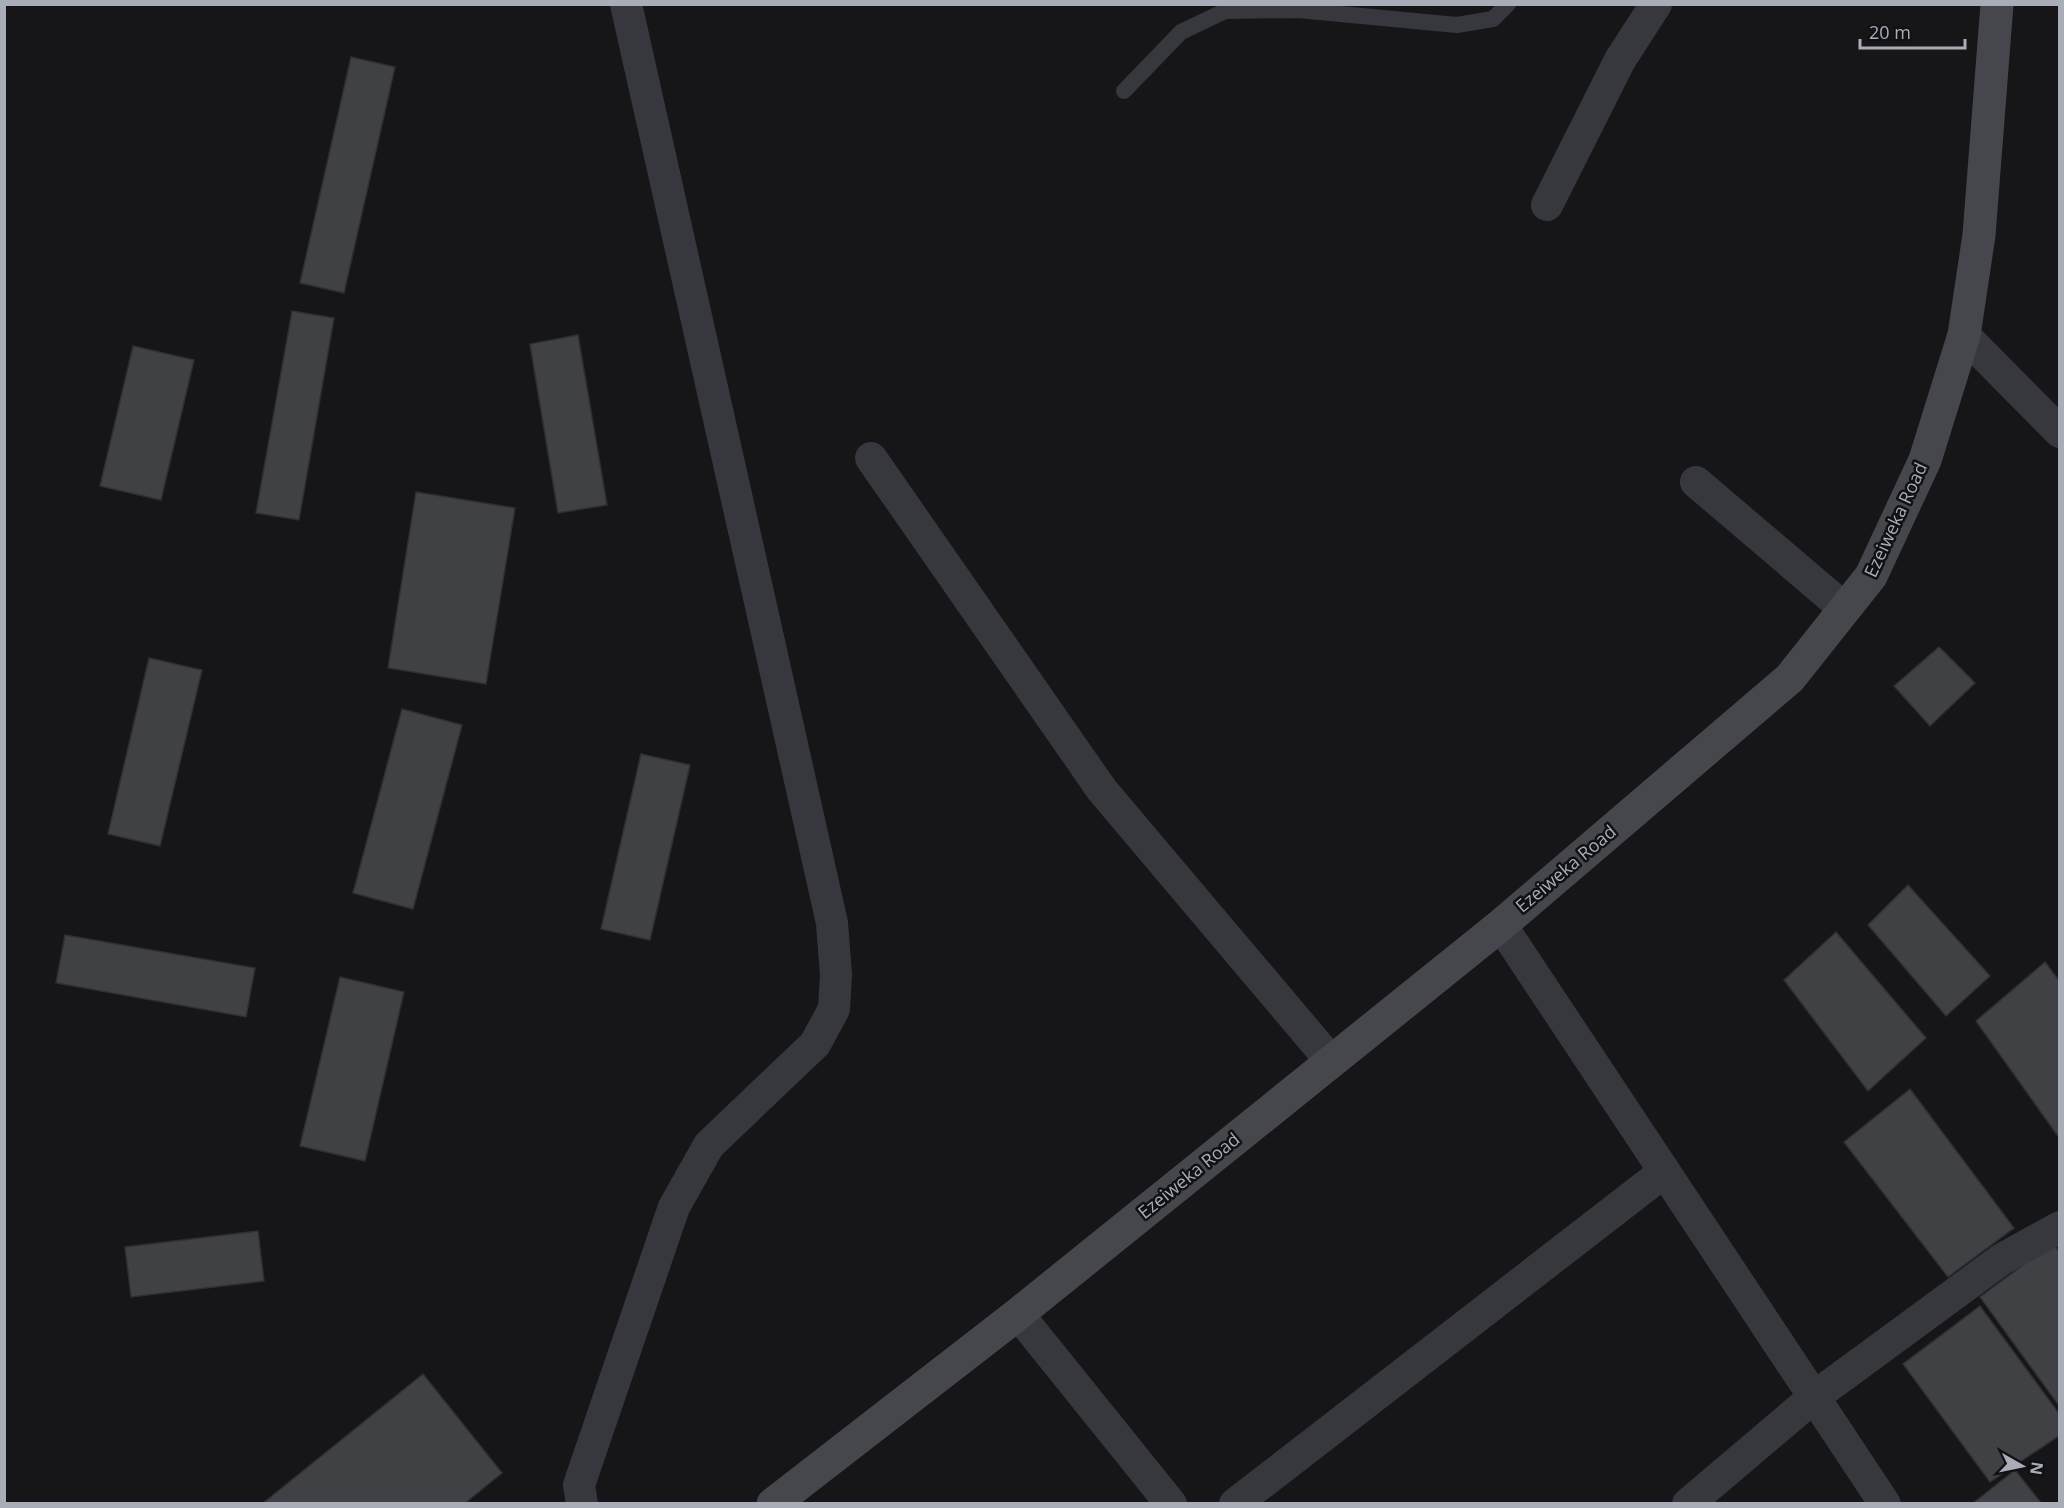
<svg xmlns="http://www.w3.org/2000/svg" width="2064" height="1508" viewBox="0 0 2064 1508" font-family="'Open Sans',sans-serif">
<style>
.building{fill:#404145;stroke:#303034;stroke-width:1.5}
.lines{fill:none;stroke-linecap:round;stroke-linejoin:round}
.lane{stroke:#37383d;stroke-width:16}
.street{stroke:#37383d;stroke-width:32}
.secondary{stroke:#45474d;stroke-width:33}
.labels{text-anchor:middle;stroke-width:5;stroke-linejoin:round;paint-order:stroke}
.street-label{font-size:18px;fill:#a8adb8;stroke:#111113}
</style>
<rect width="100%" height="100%" fill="#161618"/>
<path class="building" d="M 351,57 L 395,67 L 344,293 L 300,283 Z
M 292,311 L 334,318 L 299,520 L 256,513 Z
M 578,335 L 607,505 L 558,513 L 530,344 Z
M 133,346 L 194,360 L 161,500 L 100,486 Z
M 416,492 L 515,508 L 486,684 L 388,668 Z
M 1939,647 L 1975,683 L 1930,726 L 1894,686 Z
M 149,658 L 202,670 L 160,846 L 108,834 Z
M 402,709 L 462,725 L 413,909 L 353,893 Z
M 641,754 L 690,765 L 650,940 L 601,929 Z
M 1908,885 L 1990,976 L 1946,1016 L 1868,925 Z
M 1836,932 L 1926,1038 L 1868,1091 L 1784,980 Z
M 65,935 L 255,968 L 246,1017 L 56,983 Z
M 2045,962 L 2060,982 L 2060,1139 L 1976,1021 Z
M 340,977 L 404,992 L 365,1161 L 300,1146 Z
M 1910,1089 L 2014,1228 L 1948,1277 L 1844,1142 Z
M 258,1231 L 264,1281 L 131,1297 L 125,1247 Z
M 2053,1243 L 2060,1253 L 2060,1407 L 1980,1297 Z
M 1980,1306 L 2060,1415 L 2060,1435 L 1990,1482 L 1903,1364 Z
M 423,1374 L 502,1473 L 464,1504 L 262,1504 Z
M 2015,1470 L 2042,1504 L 1972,1504 Z"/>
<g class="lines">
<path class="lane" d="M 1124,91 L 1181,32 L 1225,11 L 1298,10 L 1457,25 L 1493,19 L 1508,4"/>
<path class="street" d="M 1547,205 L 1620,60 L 1656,4
M 1964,335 L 2060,432
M 871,458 L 1102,790 L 1331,1061
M 1696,482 L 1845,609
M 1501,925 L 1885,1504
M 1018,1314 L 1171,1504
M 582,1504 L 579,1485 L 674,1207 L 709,1145 L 815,1044 L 834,1009 L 836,975 L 832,923 L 626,4
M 1235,1504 L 1664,1172
M 1688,1504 L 1814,1397 L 2002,1259 L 2060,1227"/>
<path class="secondary" d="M 773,1504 L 1018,1314 L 1501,925 L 1790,678 L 1871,576 L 1925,460 L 1964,335 L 1979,235 L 1997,4"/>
</g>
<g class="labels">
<g class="street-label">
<text transform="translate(1896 520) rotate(-65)" y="6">Ezeiweka Road</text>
<text transform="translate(1566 869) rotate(-40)" y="6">Ezeiweka Road</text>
<text transform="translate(1189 1176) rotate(-39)" y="6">Ezeiweka Road</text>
</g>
</g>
<rect width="2064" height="1508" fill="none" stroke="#a8adb8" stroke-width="12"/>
<g transform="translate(2022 1466) rotate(99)" stroke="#111113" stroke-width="4.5" paint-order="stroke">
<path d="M0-4.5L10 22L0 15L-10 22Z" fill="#a8adb8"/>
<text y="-9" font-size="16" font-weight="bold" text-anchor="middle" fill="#a8adb8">N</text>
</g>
<path d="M1860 39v9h105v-9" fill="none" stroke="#a8adb8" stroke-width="3"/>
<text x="1869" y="39" font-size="18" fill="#a8adb8" stroke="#111113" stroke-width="4.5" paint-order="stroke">20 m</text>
</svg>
